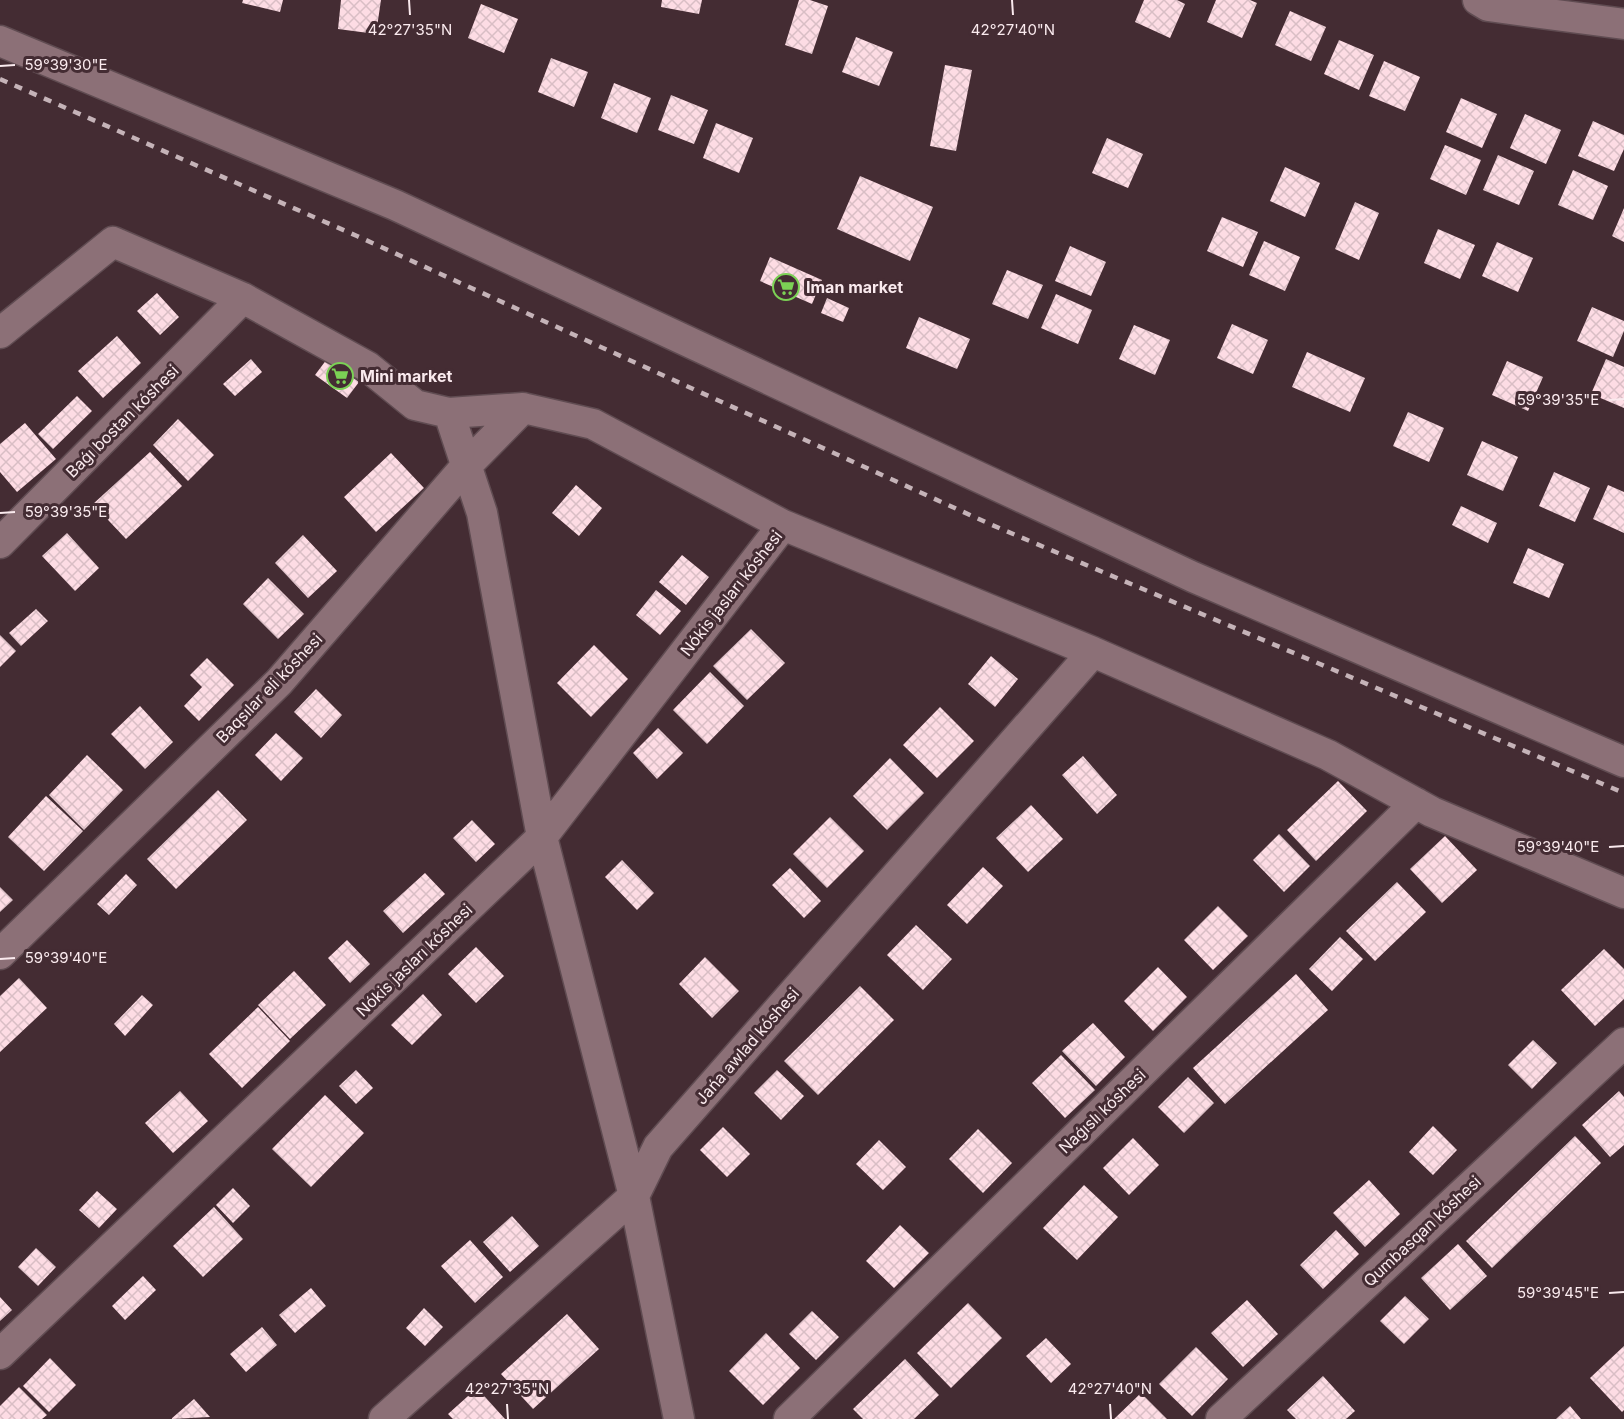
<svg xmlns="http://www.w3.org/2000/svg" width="1624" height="1419" viewBox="0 0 1624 1419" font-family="Inter,sans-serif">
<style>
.building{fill:url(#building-cross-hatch)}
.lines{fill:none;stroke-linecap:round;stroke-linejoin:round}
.street-casing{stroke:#604c52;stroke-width:33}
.street{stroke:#8c7077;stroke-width:30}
.rail{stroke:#c5b3b8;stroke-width:4.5;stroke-dasharray:8 8;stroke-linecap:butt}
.ticks{fill:none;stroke:#faeaee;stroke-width:2}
.labels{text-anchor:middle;stroke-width:6;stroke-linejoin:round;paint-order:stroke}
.poi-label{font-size:16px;font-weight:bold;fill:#faeaee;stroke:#442c33;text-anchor:start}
.street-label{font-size:16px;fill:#faeaee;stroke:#442c33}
.ticks-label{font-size:15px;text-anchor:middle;fill:#faeaee;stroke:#442c33;stroke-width:6;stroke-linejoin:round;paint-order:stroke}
</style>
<defs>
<pattern id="building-cross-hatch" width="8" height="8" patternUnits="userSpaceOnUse" patternTransform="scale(1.5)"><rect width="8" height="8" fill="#fddce4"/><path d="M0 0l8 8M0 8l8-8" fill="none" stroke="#d9bec5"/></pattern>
</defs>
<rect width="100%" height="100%" fill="#442c33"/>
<path class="building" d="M 243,0 L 283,0 L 280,12 L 242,3 Z
M 341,0 L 381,0 L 376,34 L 338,29 Z
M 662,0 L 702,0 L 699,14 L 661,7 Z
M 799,0 L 810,0 L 828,6 L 812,54 L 785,45 Z
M 1144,0 L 1177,0 L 1185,4 L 1170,38 L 1135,22 Z
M 1216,0 L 1250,0 L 1257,3 L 1242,38 L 1207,22 Z
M 481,4 L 518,19 L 504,53 L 468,38 Z
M 1290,11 L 1326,27 L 1311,61 L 1275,45 Z
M 856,37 L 893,52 L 879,86 L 842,72 Z
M 1339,40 L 1374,55 L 1359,90 L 1324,74 Z
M 551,58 L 588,72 L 574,107 L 538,92 Z
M 1384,61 L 1420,77 L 1405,111 L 1369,96 Z
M 945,65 L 972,70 L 956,151 L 930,146 Z
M 614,83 L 651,98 L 637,133 L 601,118 Z
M 671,95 L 708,110 L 694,144 L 658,130 Z
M 1461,98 L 1497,114 L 1482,148 L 1446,132 Z
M 1525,114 L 1561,130 L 1546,164 L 1510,148 Z
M 1593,121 L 1624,135 L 1624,149 L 1614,171 L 1578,156 Z
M 716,123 L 753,138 L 739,173 L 703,158 Z
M 1107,138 L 1143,154 L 1128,188 L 1092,173 Z
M 1445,145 L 1481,160 L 1466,195 L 1430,179 Z
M 1498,155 L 1534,171 L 1519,205 L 1483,190 Z
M 1285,167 L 1320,183 L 1305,217 L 1270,201 Z
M 1573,170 L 1608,186 L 1593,220 L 1558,205 Z
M 860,176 L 933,207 L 910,261 L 837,229 Z
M 1355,202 L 1379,213 L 1359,260 L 1335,249 Z
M 1624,208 L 1624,242 L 1612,236 Z
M 1222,217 L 1258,232 L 1243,267 L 1207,251 Z
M 1438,229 L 1475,245 L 1460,279 L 1424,263 Z
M 1264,241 L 1300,257 L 1285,291 L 1249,275 Z
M 1497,242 L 1533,258 L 1518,292 L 1482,276 Z
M 1070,246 L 1106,262 L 1091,296 L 1055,281 Z
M 770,257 L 822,280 L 812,304 L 760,281 Z
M 1007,270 L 1043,285 L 1028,319 L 992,304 Z
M 157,293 L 179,317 L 160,335 L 137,311 Z
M 1056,294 L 1092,310 L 1078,344 L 1041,328 Z
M 827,298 L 849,308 L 843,322 L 821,313 Z
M 1592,307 L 1624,321 L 1624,331 L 1613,357 L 1577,341 Z
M 919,317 L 970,339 L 957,369 L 906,348 Z
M 1232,324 L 1268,340 L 1253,374 L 1217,358 Z
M 1134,325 L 1170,340 L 1155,375 L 1119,359 Z
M 117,336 L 141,363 L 103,398 L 78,371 Z
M 1307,352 L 1365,378 L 1350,412 L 1292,387 Z
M 251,359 L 262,372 L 235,396 L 223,384 Z
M 327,359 L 359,382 L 347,398 L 315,375 Z
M 1606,359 L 1624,367 L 1624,408 L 1591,394 Z
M 1507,361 L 1543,377 L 1528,411 L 1492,395 Z
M 77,396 L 92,411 L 53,449 L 38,434 Z
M 1408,412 L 1444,428 L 1429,462 L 1393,446 Z
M 178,419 L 214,455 L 188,481 L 153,445 Z
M 25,423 L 56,459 L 17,492 L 0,472 L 0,444 Z
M 1482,441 L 1518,457 L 1503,491 L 1467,475 Z
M 150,452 L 182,486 L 126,539 L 93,504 Z
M 391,453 L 424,488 L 376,532 L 344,497 Z
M 1554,472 L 1590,488 L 1575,522 L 1539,506 Z
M 576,485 L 602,508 L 579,536 L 552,513 Z
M 1608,485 L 1624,492 L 1624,533 L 1593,519 Z
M 1461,506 L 1497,523 L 1488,543 L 1452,525 Z
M 67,533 L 99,568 L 75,591 L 42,556 Z
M 303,535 L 337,571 L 308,598 L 275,563 Z
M 1528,548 L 1564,564 L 1549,598 L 1513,583 Z
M 682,555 L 709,577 L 686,605 L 659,582 Z
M 268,578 L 304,614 L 278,639 L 243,604 Z
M 656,590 L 681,611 L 660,635 L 636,615 Z
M 36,609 L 48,621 L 21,646 L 9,633 Z
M 751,629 L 785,663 L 747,700 L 713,666 Z
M 0,635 L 16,651 L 0,667 Z
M 594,645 L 628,679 L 591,717 L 557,683 Z
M 991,656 L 1018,679 L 995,707 L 968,684 Z
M 207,658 L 234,685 L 199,721 L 184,706 L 202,687 L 190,675 Z
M 710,672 L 744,706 L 707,744 L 673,710 Z
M 316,689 L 342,715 L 321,738 L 294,712 Z
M 140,706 L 173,742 L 145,769 L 111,734 Z
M 940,707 L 974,741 L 937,778 L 903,745 Z
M 658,728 L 683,753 L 657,779 L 633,753 Z
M 276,733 L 303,758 L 281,781 L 255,755 Z
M 87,755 L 123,790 L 84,830 L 49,795 Z
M 1083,756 L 1117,795 L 1097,814 L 1062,775 Z
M 890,758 L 924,793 L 887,830 L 853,796 Z
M 1338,781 L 1367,811 L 1316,861 L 1287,830 Z
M 218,790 L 247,820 L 176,889 L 147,859 Z
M 46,796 L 83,831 L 44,871 L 8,837 Z
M 1031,805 L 1063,839 L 1028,872 L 996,838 Z
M 830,817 L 864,851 L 827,888 L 793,854 Z
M 472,820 L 495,844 L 476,862 L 453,838 Z
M 1279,834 L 1310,866 L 1284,892 L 1253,860 Z
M 1445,836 L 1477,870 L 1442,903 L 1410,869 Z
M 622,860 L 654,893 L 637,910 L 605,877 Z
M 983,867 L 1003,886 L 967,924 L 947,905 Z
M 790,868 L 821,901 L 804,918 L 772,885 Z
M 425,873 L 445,894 L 403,933 L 383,911 Z
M 126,874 L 137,885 L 109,915 L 97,904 Z
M 1397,882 L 1426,912 L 1375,961 L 1346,931 Z
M 0,887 L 13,900 L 0,912 Z
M 1218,906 L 1248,936 L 1213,970 L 1184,940 Z
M 916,925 L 952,959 L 923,990 L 887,955 Z
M 1340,937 L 1363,959 L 1332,991 L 1309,969 Z
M 347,940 L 370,964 L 350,983 L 328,958 Z
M 476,947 L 504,976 L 476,1003 L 448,974 Z
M 1604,949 L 1624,969 L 1624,999 L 1595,1026 L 1561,990 Z
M 705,957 L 739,991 L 712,1018 L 679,984 Z
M 1158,967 L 1187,997 L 1153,1031 L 1124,1001 Z
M 294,971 L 326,1005 L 290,1039 L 258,1005 Z
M 1296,974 L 1328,1010 L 1225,1104 L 1193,1068 Z
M 19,978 L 47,1008 L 0,1052 L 0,996 Z
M 860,986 L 894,1020 L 818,1095 L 784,1061 Z
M 423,994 L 442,1015 L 412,1045 L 391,1025 Z
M 142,995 L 153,1005 L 125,1036 L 114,1024 Z
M 258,1007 L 290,1041 L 242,1088 L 209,1054 Z
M 1093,1023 L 1125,1057 L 1096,1086 L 1062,1051 Z
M 1533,1040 L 1557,1063 L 1532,1089 L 1508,1065 Z
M 1061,1055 L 1095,1090 L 1065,1118 L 1032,1083 Z
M 356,1070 L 373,1088 L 356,1104 L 339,1086 Z
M 777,1070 L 804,1096 L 781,1120 L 754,1093 Z
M 1188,1077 L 1214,1103 L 1184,1133 L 1158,1107 Z
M 180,1091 L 208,1121 L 173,1153 L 145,1123 Z
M 1619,1091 L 1624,1097 L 1624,1145 L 1610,1157 L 1582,1125 Z
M 325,1095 L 364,1133 L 311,1187 L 272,1149 Z
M 1433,1126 L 1457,1150 L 1433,1175 L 1409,1152 Z
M 723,1127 L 750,1154 L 727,1177 L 700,1150 Z
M 978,1129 L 1012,1163 L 983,1193 L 949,1159 Z
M 1575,1136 L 1601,1163 L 1492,1268 L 1466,1241 Z
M 1133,1138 L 1159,1165 L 1129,1195 L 1103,1168 Z
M 879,1140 L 906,1167 L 883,1190 L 856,1164 Z
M 1369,1180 L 1400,1214 L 1365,1247 L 1333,1213 Z
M 1084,1185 L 1118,1217 L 1077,1260 L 1043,1228 Z
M 233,1188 L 250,1206 L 233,1223 L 216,1205 Z
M 97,1191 L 117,1209 L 99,1228 L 79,1210 Z
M 214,1207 L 243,1239 L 203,1277 L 173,1246 Z
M 512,1216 L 539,1246 L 510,1272 L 483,1242 Z
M 900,1225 L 929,1253 L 894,1288 L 866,1261 Z
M 1336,1230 L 1359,1254 L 1323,1289 L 1300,1265 Z
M 470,1240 L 503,1277 L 475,1303 L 441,1266 Z
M 1458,1244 L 1487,1276 L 1450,1310 L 1421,1278 Z
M 36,1248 L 56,1267 L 38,1286 L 18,1267 Z
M 143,1276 L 156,1290 L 125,1320 L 112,1306 Z
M 311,1288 L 326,1306 L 295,1333 L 279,1315 Z
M 1405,1296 L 1429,1319 L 1404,1344 L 1380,1321 Z
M 0,1297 L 12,1310 L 0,1321 Z
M 1247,1300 L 1278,1334 L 1243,1367 L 1211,1333 Z
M 968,1303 L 1002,1338 L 951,1388 L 917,1353 Z
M 424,1308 L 443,1327 L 425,1346 L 406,1328 Z
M 812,1311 L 839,1337 L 816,1360 L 789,1334 Z
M 567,1314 L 599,1349 L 533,1409 L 501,1374 Z
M 262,1327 L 277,1345 L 246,1372 L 230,1354 Z
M 766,1333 L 800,1368 L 763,1405 L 729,1371 Z
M 1046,1338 L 1071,1364 L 1051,1383 L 1026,1356 Z
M 1624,1346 L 1624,1410 L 1622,1412 L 1590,1378 Z
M 1196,1347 L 1228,1379 L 1192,1416 L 1159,1384 Z
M 50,1358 L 76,1385 L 49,1412 L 23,1386 Z
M 905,1359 L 939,1395 L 914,1419 L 863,1419 L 853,1409 Z
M 1323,1376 L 1355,1411 L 1346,1419 L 1296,1419 L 1287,1410 Z
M 19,1387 L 47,1415 L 42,1419 L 0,1419 L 0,1406 Z
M 477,1388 L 505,1419 L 453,1419 L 448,1414 Z
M 1141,1393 L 1167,1419 L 1114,1419 Z
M 194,1399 L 210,1417 L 171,1419 Z
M 1570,1406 L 1581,1419 L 1556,1419 Z"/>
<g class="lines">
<defs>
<path id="street" d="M 1478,0 L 1488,6 L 1624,24
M 0,41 L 395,205 L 1193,577 L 1624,762
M 0,333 L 113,242 L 243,298 L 368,367 L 415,405 L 449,413 L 523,408 L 593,424 L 783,525 L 1093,652 L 1328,755 L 1432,812 L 1624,893
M 449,413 L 482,513 L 542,837 L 634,1196 L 679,1419
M 0,543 L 243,298
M 0,954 L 279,682 L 467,465 L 523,408
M 0,1354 L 542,837 L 783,525
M 384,1419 L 634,1196 L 658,1147 L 1093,652
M 789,1419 L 1416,803
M 1221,1419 L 1624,1043"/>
</defs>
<use href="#street" class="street-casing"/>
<use href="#street" class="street"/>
<path class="rail" d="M 0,79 L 357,236 L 992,525 L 1624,793"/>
</g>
<path class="ticks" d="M 409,0 L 410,15M 1012,0 L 1013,15M 0,66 L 15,65M 1609,400 L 1624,399M 0,513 L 15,512M 1609,847 L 1624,846M 0,959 L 15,958M 1609,1293 L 1624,1292M 507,1404 L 508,1419M 1110,1404 L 1111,1419"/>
<defs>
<symbol id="supermarket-ring" viewBox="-11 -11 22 22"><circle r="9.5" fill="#442c33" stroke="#7bd155" stroke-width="1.5"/><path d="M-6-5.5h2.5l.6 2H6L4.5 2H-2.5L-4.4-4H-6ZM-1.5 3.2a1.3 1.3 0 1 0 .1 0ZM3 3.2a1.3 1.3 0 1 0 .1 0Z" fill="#7bd155"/></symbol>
</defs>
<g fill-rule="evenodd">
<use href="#supermarket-ring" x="771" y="272" width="30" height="30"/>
<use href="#supermarket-ring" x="325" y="361" width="30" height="30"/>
</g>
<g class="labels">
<g class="poi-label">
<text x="806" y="293">Iman market</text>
<text x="360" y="382">Mini market</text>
</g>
<g class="street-label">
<text transform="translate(122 421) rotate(-45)" y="6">Baǵı bostan kóshesi</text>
<text transform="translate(731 593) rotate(-52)" y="6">Nókis jasları kóshesi</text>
<text transform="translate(269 688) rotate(-46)" y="6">Baqsılar eli kóshesi</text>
<text transform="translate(414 960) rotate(-44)" y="6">Nókis jasları kóshesi</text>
<text transform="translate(747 1046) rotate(-49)" y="6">Jańa awlad kóshesi</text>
<text transform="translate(1102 1111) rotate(-44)" y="6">Naǵıslı kóshesi</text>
<text transform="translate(1422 1231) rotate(-43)" y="6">Qumbasqan kóshesi</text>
</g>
</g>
<g class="ticks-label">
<text x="410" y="35">42°27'35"N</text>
<text x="1013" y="35">42°27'40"N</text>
<text x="66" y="70">59°39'30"E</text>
<text x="1558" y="405">59°39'35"E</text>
<text x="66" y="517">59°39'35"E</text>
<text x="1558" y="852">59°39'40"E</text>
<text x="66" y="963">59°39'40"E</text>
<text x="1558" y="1298">59°39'45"E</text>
<text x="507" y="1394">42°27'35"N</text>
<text x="1110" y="1394">42°27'40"N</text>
</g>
</svg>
